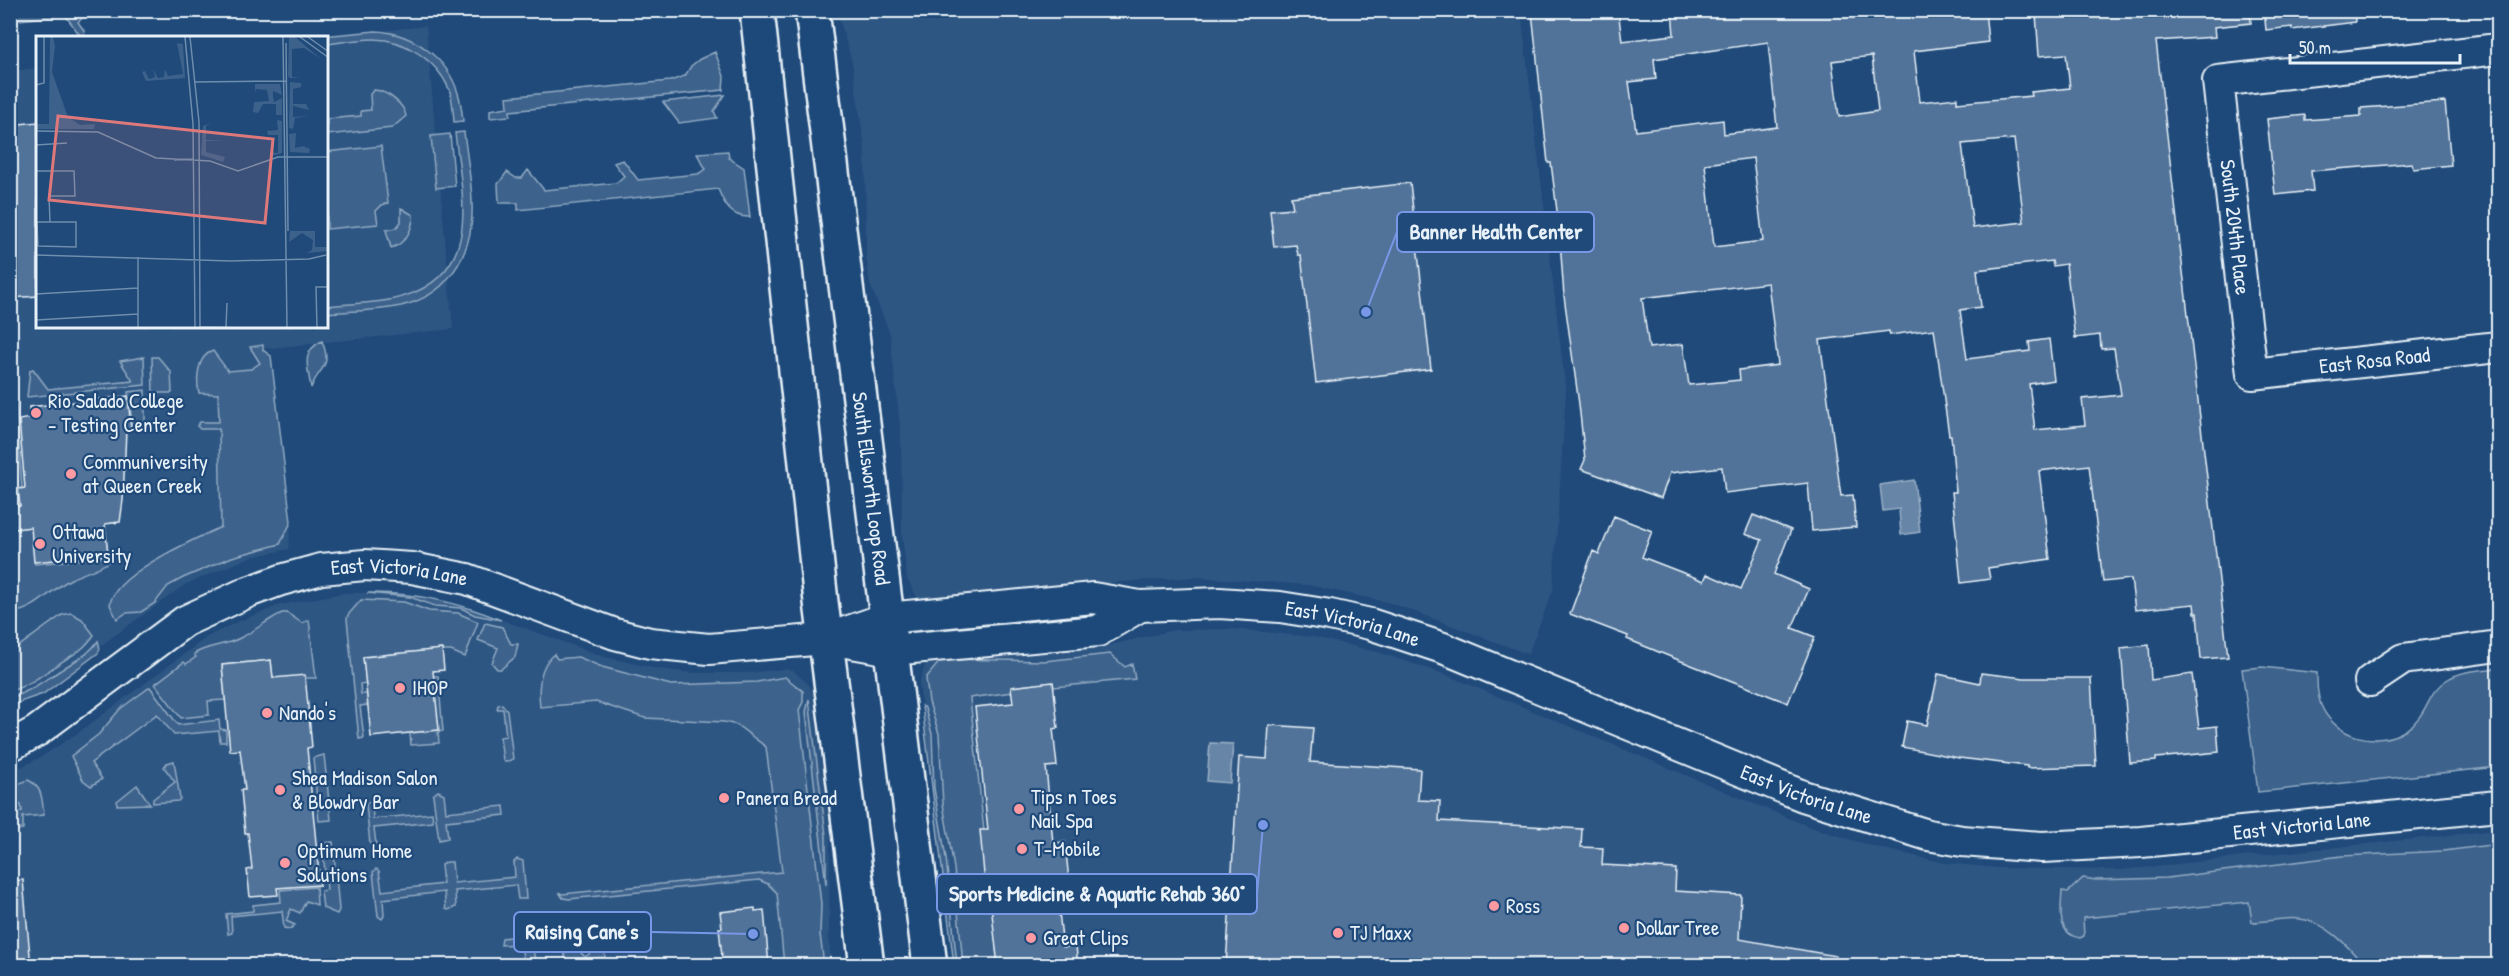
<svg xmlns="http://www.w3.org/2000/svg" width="2509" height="976" viewBox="0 0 2509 976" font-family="'Patrick Hand',sans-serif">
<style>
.built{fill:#2e5683}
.green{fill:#3c628c;stroke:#92aac2;stroke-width:1.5}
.water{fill:#6685a7;stroke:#9ab0c7;stroke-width:1.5}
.building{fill:#517399;stroke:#e8f1f8;stroke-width:1.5;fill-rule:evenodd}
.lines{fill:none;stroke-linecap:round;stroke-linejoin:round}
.minor-casing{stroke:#e8f1f8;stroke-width:34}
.major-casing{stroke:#e8f1f8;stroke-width:38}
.minor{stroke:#1f4a7a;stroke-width:30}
.major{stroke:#1f4a7a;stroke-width:33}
.poi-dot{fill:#ff9aa2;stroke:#1f4a7a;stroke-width:2}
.labels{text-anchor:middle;stroke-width:4.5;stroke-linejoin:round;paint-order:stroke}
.street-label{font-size:21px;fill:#e8f1f8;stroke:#1f4a7a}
.poi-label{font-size:21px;fill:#e8f1f8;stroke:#1f4a7a;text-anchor:start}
.inset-road{fill:none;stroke:#6f8dac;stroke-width:1.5}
.view{fill:#dd787b;fill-opacity:0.15;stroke:#dd787b;stroke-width:3}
.inset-edge{fill:none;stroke:#e8f1f8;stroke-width:3}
.leader{fill:none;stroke:#7897e6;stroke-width:2}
.callout-dot{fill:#7897e6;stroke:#1f4a7a;stroke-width:2}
.callout{fill:#1f4a7a;stroke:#7897e6;stroke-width:2}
.callout-label{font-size:22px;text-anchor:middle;font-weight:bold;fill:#e8f1f8}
</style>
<rect width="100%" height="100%" fill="#1f4a7a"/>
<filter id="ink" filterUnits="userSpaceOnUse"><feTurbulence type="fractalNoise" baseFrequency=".0167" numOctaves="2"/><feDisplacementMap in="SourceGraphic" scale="12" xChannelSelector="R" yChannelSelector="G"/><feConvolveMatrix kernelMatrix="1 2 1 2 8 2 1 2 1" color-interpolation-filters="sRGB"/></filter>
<g filter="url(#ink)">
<path class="built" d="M 837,11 L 1521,11 L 1566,392 L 1553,590 L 1528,654 L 1391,603 L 1308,585 L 1194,577 L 1095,584 L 924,601 L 917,597 L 907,579 L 902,534 L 901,435 L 890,334 L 870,284 L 866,255 L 865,149 L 852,62 Z
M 426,26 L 453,329 L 261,349 L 291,522 L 289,549 L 251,557 L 186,584 L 38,691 L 10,701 L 10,71 L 37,68 L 38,327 L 327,327 L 327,38 L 322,37 Z
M 343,593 L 376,593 L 421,597 L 461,605 L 605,657 L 658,669 L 694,673 L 746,673 L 784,669 L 794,671 L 809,685 L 813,694 L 830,837 L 829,943 L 832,965 L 11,966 L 11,772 L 41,757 L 78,733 L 207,637 L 235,623 L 280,605 Z
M 1232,629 L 1314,637 L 1377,652 L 1444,674 L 1810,827 L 1875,847 L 1945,863 L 1998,868 L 2120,870 L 2498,830 L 2498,965 L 954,965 L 919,683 L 926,662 L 956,649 L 1041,653 L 1106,646 L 1174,630 Z"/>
<path class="green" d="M 11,10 L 111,10 L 111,11 L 89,12 L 78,22 L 85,32 L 83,36 L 80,35 L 65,15 L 11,21 Z
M 376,31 C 412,33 447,57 458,93 C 461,102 462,112 463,121 L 454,122 C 453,111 453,99 449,89 C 437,61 405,39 374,39 C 359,39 342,42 327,44 L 327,38 L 311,37 Z
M 715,52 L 724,76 L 723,90 L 510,111 L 510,116 L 490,118 L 490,110 L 508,107 L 507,97 L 670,81 L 685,76 L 691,66 L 700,59 Z
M 374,90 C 387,91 404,104 406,116 L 392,128 L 327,135 L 327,119 L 361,116 L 361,111 L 371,110 L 370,94 Z
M 725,95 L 714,111 L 717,118 L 679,123 L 663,102 Z
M 464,132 C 470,185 486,239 445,282 C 434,294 417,302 401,306 C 377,311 351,311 327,313 L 327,306 C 352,303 381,304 405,296 C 483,271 462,195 455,133 Z
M 450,134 L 455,186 L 436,188 L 431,136 Z
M 381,146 L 388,203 L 382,205 L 376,211 L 378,224 L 327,229 L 327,152 Z
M 728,151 L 729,158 L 744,168 L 750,217 C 731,218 724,204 718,189 L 518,210 L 518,203 L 499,203 L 498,184 L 507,172 L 516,178 L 522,178 L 528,170 L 544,190 L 616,183 L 624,176 L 614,163 L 623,160 L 638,180 L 698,174 L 706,169 L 697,154 L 699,153 Z
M 401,208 L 413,215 C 413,230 405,244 391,248 L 386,230 L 396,228 L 401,222 Z
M 322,341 C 333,369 319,366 311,388 C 308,368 300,352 322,341 Z
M 263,345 L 263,350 L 271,356 L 291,522 L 280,544 L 232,557 L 183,578 L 168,586 L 155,603 L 141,612 L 126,613 L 117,619 L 110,605 C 112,575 195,539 221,527 L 219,429 L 200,429 L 197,426 L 200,422 L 219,422 L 218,394 L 199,393 C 196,379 197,356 213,351 L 228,371 L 251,369 L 260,363 L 250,347 Z
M 144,357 L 145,385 L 27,397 L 30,370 L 33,369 L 48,389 L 133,381 L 120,361 Z
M 152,357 L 158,357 L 171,372 L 172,393 L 153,393 Z
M 145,390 L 145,428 L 133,429 L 128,392 Z
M 16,403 L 22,488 L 18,489 L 20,506 L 13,507 L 15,529 L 31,527 L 35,564 L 109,557 L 110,561 C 98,570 84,572 71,579 C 50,590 35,611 11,613 L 11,602 L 18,601 L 10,530 L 10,404 Z
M 367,593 C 413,592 458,602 501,620 L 475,615 L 461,608 L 435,606 L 410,597 Z
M 361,600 L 404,602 L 429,611 L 458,613 L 478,622 L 465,657 L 451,651 L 442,651 L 441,649 L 363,657 L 366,683 L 360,684 L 361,694 L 367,694 L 368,705 L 360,706 L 364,738 L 359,739 L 347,619 L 348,615 Z
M 71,613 L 82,619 L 94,635 C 80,654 74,653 57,665 C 41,676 29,685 11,691 L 11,652 L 62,615 Z
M 282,613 L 287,613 L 302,623 L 309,620 L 316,678 L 273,678 L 271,660 L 222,665 L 225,700 L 208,701 L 209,715 L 181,718 L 155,684 L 184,662 L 186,664 L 196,657 L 194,654 C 208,645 225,646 240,638 C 255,631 267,620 282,613 Z
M 485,623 L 502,627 L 511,644 L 518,644 L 515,657 L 501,669 L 497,669 L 492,663 L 498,648 L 478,640 Z
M 98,641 L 100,649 L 98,653 L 43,694 L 11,705 L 11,698 C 32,690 42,682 61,670 C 75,660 88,656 98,641 Z
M 554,654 L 557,659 L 578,657 L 602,667 L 671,685 L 757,682 L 785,677 L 803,691 L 803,702 L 799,710 L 821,904 L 820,934 L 824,965 L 784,965 L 777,893 L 768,884 L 759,880 L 569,899 L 563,898 L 559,892 L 562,894 L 782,872 L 766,747 L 737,725 L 724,722 L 645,718 L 596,702 L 540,707 C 538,689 539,666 554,654 Z
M 1110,654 L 1125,667 L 1132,664 L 1135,679 L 1054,687 L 1053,682 L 1012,687 L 1012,692 L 970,698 L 998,965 L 963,965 L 954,868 L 943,804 L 939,734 L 929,702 L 926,678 L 940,661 L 944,659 L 1044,661 Z
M 2262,667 L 2317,673 C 2317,684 2317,694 2321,705 C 2334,737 2377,749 2406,730 C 2428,715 2426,694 2445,681 C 2461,670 2481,670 2498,668 L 2498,767 L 2258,792 L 2242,669 Z
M 433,676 L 438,676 L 443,731 L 438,732 L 439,743 L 411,745 L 410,733 Z
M 150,687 L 178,725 L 219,720 L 220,729 L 226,730 L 226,742 L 220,742 L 219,731 L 174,735 L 157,714 L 91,763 L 102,779 L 91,786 L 83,780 L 71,756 L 99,734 L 120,709 Z
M 809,699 L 826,836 L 826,885 L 806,712 Z
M 502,704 L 507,710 L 513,759 L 506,762 L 503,760 L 500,737 L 506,736 L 503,709 L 497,709 L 498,705 Z
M 922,706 L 925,708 L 932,734 L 934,788 L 946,858 L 957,965 L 954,965 Z
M 324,755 L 331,820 L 319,821 L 313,758 Z
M 174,761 L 180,799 L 178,801 L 153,803 L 153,799 L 175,782 L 164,767 L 167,763 Z
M 28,780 C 43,787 42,800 44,815 L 23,817 L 23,829 L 18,830 L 14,812 L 22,811 L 21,805 L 11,800 L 11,787 Z
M 137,785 L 150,804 L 117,805 L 117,801 Z
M 438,791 L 444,794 L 446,812 L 504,806 L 505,815 L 446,821 L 448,838 L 439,840 L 433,795 Z
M 368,802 L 372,803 L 373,819 L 432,813 L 433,822 L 374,828 L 376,844 L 373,846 L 370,844 L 366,804 Z
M 333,842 L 339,910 L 337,914 L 323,908 L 321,891 L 327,890 L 322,843 Z
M 2498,844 L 2498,965 L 2363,965 C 2349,946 2325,921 2300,919 C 2284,917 2268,922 2252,922 L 2249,902 L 2083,918 L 2084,936 L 2080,938 C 2056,934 2061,910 2062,891 L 2068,892 L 2083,878 L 2096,880 L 2167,878 L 2342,856 L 2444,851 Z
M 517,859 L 523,861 L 526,899 L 518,899 L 516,885 L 455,891 L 456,907 L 448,910 L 446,909 L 444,892 L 383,899 L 384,916 L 382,919 L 378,916 L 373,872 L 376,869 L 379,871 L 382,891 L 443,884 L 441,865 L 447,862 L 452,862 L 454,883 L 515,877 L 514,862 Z
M 316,887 L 317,905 L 306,901 L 300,913 L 291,909 L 286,921 L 295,925 L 290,929 L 284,928 L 282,911 L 231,916 L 232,933 L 228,934 L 226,914 L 253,911 L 253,905 L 281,902 L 280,890 Z
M 598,929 L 603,935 L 605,957 L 565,960 L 564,941 L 568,939 L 585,957 L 600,946 L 589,930 Z
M 520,936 L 527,937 L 533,945 L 535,965 L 524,965 L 521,944 L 501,945 L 502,938 Z"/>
<path class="water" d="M 1914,480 L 1920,532 L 1901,535 L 1899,509 L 1883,511 L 1880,485 Z
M 1210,743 L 1233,744 L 1230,783 L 1207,781 Z"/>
<path class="building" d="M 1543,10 L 1618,10 L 1622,41 L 1674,35 L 1672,10 L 1985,10 L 1988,42 L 1914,51 L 1920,102 L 1957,98 L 1957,103 L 2032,96 L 2031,92 L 2070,88 L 2066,54 L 2039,56 L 2036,14 L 2068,10 L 2250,10 L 2251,23 L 2214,27 L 2215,37 L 2156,41 L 2228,657 L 2201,659 L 2197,613 L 2195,613 L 2194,604 L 2135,610 L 2131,579 L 2103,582 L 2089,465 L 2039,471 L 2050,559 L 1988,568 L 1990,579 L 1961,583 L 1952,492 L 1956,492 L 1951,435 L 1949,435 L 1934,329 L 1890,335 L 1889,331 L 1820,340 L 1841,496 L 1853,495 L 1856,527 L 1812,531 L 1808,483 L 1725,493 L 1722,467 L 1670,473 L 1661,498 L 1581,469 L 1585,460 L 1579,404 L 1564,296 L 1559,227 L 1551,163 L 1548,163 L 1532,12 ZM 1768,42 L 1777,127 L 1724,134 L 1723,120 L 1636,131 L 1629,82 L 1656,79 L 1654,59 ZM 1872,56 L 1878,111 L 1839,117 L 1832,61 ZM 2014,139 L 2024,222 L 1973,228 L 1962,144 ZM 1753,158 L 1763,241 L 1714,247 L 1705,164 ZM 2052,261 L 2053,266 L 2066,264 L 2075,338 L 2100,335 L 2101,349 L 2114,348 L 2121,395 L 2082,399 L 2085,425 L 2035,430 L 2029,384 L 2054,380 L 2049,339 L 2029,342 L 2030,351 L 1967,359 L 1960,310 L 1981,307 L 1977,270 ZM 1768,283 L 1778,365 L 1739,370 L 1740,380 L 1689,385 L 1683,344 L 1649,348 L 1642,298 Z
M 2264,10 L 2354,10 L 2355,22 L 2292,30 L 2292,27 L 2266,30 Z
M 2445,102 L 2451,165 L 2413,169 L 2412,163 L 2311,171 L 2313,191 L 2275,195 L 2267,119 L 2305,115 L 2305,120 L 2361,116 L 2361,108 Z
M 38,122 L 38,296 L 10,298 L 10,125 Z
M 1410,183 L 1431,369 L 1316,383 L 1301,255 L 1298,255 L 1296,245 L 1274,247 L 1270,210 L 1293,208 L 1291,197 Z
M 128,396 L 131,429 L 126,430 L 123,500 L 120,522 L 105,524 L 108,555 L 34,562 L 31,527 L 15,529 L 13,507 L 20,506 L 18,489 L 25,488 L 19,420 L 30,418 L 29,407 Z
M 1753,515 L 1791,530 L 1774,574 L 1809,589 L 1792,628 L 1815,637 L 1788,703 L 1671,657 L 1627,639 L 1628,636 L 1570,614 L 1593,551 L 1599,554 L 1614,516 L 1652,531 L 1642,557 L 1704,581 L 1707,574 L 1741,589 L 1762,540 L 1745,534 Z
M 2149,645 L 2151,680 L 2192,674 L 2199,728 L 2217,726 L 2219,752 L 2156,758 L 2156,761 L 2130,763 L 2121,648 Z
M 442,649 L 444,670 L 433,671 L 439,730 L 371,737 L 363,657 Z
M 271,660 L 273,678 L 305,675 L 312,747 L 307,748 L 320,885 L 277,888 L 278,895 L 250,897 L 247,870 L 252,869 L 248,833 L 245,833 L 241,790 L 245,790 L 240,750 L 230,751 L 222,665 Z
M 1981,673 L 2024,678 L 2091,678 L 2096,766 L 2027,768 L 2027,766 L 1959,758 L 1902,747 L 1907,721 L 1927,725 L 1938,674 L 1980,683 Z
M 1053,682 L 1058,728 L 1053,729 L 1057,766 L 1046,767 L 1053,843 L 1065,842 L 1072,910 L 1059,912 L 1063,947 L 1076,946 L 1078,966 L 998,966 L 990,896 L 986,896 L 980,830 L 988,830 L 975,707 L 1013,703 L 1011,687 Z
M 1269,725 L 1313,728 L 1310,762 L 1420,769 L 1418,800 L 1440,801 L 1439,821 L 1582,829 L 1581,847 L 1603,848 L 1602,865 L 1676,869 L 1675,891 L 1741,895 L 1739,939 L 1836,956 L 1835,966 L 1226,966 L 1239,757 L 1267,759 Z
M 23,880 L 31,966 L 10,966 L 10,881 Z
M 755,908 L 755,911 L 764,910 L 769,966 L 723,966 L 719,928 L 722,928 L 720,912 Z"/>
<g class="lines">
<defs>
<g id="minor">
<path id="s1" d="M 2498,49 L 2218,81 L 2252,374 L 2498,347"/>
<path d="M 829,639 L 891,650 L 1098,631 L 1140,606"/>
<path d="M 2370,681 L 2403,659 L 2498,646"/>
<path id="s2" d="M 10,746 L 37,731 L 185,621 L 248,592 L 281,580 L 321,569 L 365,565 L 412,568 L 467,579 L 615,634 L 650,643 L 709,649 L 826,639 L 887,618 L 1093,598 L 1140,606 L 1219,603 L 1280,607 L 1330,615 L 1370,624 L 1443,648 L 1803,796 L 1928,835 L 1962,841 L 2042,847 L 2141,842 L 2498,806"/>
</g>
<g id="major">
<path d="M 757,10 L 821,602 L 867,966"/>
<path id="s3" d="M 812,10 L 930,966"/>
</g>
</defs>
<use href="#minor" class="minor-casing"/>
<use href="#major" class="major-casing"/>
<use href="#minor" class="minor"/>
<use href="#major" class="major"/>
</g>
</g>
<g class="poi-dot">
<circle cx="36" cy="413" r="6"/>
<circle cx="71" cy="474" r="6"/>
<circle cx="40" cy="544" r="6"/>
<circle cx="400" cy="688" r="6"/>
<circle cx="267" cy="713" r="6"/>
<circle cx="280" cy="790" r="6"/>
<circle cx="724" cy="798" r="6"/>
<circle cx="1019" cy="809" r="6"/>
<circle cx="1022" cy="849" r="6"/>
<circle cx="285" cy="863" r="6"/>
<circle cx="1494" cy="906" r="6"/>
<circle cx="1624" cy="928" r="6"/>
<circle cx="1338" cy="933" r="6"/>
<circle cx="1031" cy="938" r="6"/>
</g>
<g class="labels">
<g class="street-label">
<text dy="7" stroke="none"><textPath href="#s1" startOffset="429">South 204th Place</textPath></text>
<text dy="7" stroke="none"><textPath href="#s1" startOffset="700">East Rosa Road</textPath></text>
<text dy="7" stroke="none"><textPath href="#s3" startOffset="482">South Ellsworth Loop Road</textPath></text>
<text dy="7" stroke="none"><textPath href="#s2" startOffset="440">East Victoria Lane</textPath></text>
<text dy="7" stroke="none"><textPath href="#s2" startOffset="1413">East Victoria Lane</textPath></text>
<text dy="7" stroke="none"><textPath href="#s2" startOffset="1899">East Victoria Lane</textPath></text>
<text dy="7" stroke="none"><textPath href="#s2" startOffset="2403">East Victoria Lane</textPath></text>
</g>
<g class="poi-label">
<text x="48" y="408">Rio Salado College<tspan x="48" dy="24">- Testing Center</tspan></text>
<text x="83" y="469">Communiversity<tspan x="83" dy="24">at Queen Creek</tspan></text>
<text x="52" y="539">Ottawa<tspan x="52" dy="24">University</tspan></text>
<text x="412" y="695">IHOP</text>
<text x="279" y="720">Nando's</text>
<text x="292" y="785">Shea Madison Salon<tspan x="292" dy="24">&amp; Blowdry Bar</tspan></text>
<text x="1031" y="804">Tips n Toes<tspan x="1031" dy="24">Nail Spa</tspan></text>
<text x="736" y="805">Panera Bread</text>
<text x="1034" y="856">T-Mobile</text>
<text x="297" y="858">Optimum Home<tspan x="297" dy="24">Solutions</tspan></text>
<text x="1506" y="913">Ross</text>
<text x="1636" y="935">Dollar Tree</text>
<text x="1350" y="940">TJ Maxx</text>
<text x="1043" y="945">Great Clips</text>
</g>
</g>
<g transform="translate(36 36)">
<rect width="292" height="292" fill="#1f4a7a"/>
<path d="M 14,1 L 17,1 L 19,10 L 16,36 L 32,81 L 44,89 L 59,88 L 58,93 L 0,93 L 0,88 L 13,88 ZM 253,1 L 259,1 L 285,23 L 268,12 L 256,13 L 256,41 L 264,42 L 254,42 L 252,40 ZM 141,7 L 147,8 L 149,42 L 110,45 L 106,36 L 109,35 L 113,43 L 119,41 L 117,33 L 122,42 L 128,41 L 129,33 L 132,40 L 147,38 ZM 254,46 L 265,47 L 265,51 L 257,53 L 257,68 L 270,68 L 273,74 L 257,70 L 257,81 L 274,80 L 259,82 L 257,93 L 253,92 ZM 219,48 L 244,48 L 246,59 L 237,55 L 237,60 L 238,66 L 246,62 L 246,79 L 240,79 L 240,68 L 227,68 L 222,77 L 217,76 L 218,66 L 233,65 L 231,54 L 220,53 L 219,57 ZM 241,84 L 246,85 L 246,117 L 235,120 L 234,116 L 242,117 L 242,99 L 232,99 L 231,95 L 242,94 ZM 175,87 L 170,90 L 170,104 L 189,105 L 170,105 L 170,116 L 189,121 L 187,126 L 165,119 L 167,90 ZM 260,97 L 259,112 L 267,110 L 274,113 L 273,117 L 254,116 L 253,98 ZM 279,195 L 279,211 L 292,211 L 292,215 L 271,217 L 276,214 L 277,204 L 266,197 L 253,206 L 254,195 Z" fill="#3c628c"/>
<path class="inset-road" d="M 149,1 L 157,88 L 159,292M 154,1 L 163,86 L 164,292M 247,1 L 251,292M 264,1 L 293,22M 272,1 L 293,16M 250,7 L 252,195M 158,46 L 250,45M 0,49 L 8,47 L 8,1M 0,95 L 62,96 L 120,122 L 174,125 L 202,135 L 242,121 L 293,121M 0,109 L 31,107M 138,124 L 157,123M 0,135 L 38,135 L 39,160 L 13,160 L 14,186M 0,186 L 40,186 L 40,211 L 2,210 L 1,186M 0,219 L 195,225 L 273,223 L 290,219M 102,221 L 102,292M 0,258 L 102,252M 0,284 L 102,278M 165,291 L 213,292M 190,291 L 191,267M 281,292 L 280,251 L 293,251"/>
<path class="view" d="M 22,80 L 237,103 L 229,187 L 13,164 Z"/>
<rect width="292" height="292" class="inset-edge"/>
</g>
<path class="leader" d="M1366 312L1397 232M1263 825L1257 894M753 934L651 932"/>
<g class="callout-dot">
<circle cx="1366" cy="312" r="6"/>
<circle cx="1263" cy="825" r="6"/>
<circle cx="753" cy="934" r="6"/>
</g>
<g class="callout">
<rect x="1397" y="212" width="197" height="40" rx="6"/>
<rect x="937" y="874" width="320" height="40" rx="6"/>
<rect x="514" y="912" width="137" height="40" rx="6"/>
</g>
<g class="callout-label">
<text x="1496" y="239">Banner Health Center</text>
<text x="1097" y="901">Sports Medicine &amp; Aquatic Rehab 360°</text>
<text x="582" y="939">Raising Cane's</text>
</g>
<rect width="2509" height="976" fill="none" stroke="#1f4a7a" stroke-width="36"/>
<rect x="18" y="18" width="2473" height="940" fill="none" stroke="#e8f1f8" stroke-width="2" filter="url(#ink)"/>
<path d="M2290 54v9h170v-9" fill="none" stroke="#e8f1f8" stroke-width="3"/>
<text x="2299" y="54" font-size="18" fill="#e8f1f8" stroke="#1f4a7a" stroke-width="4.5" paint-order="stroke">50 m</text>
</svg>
